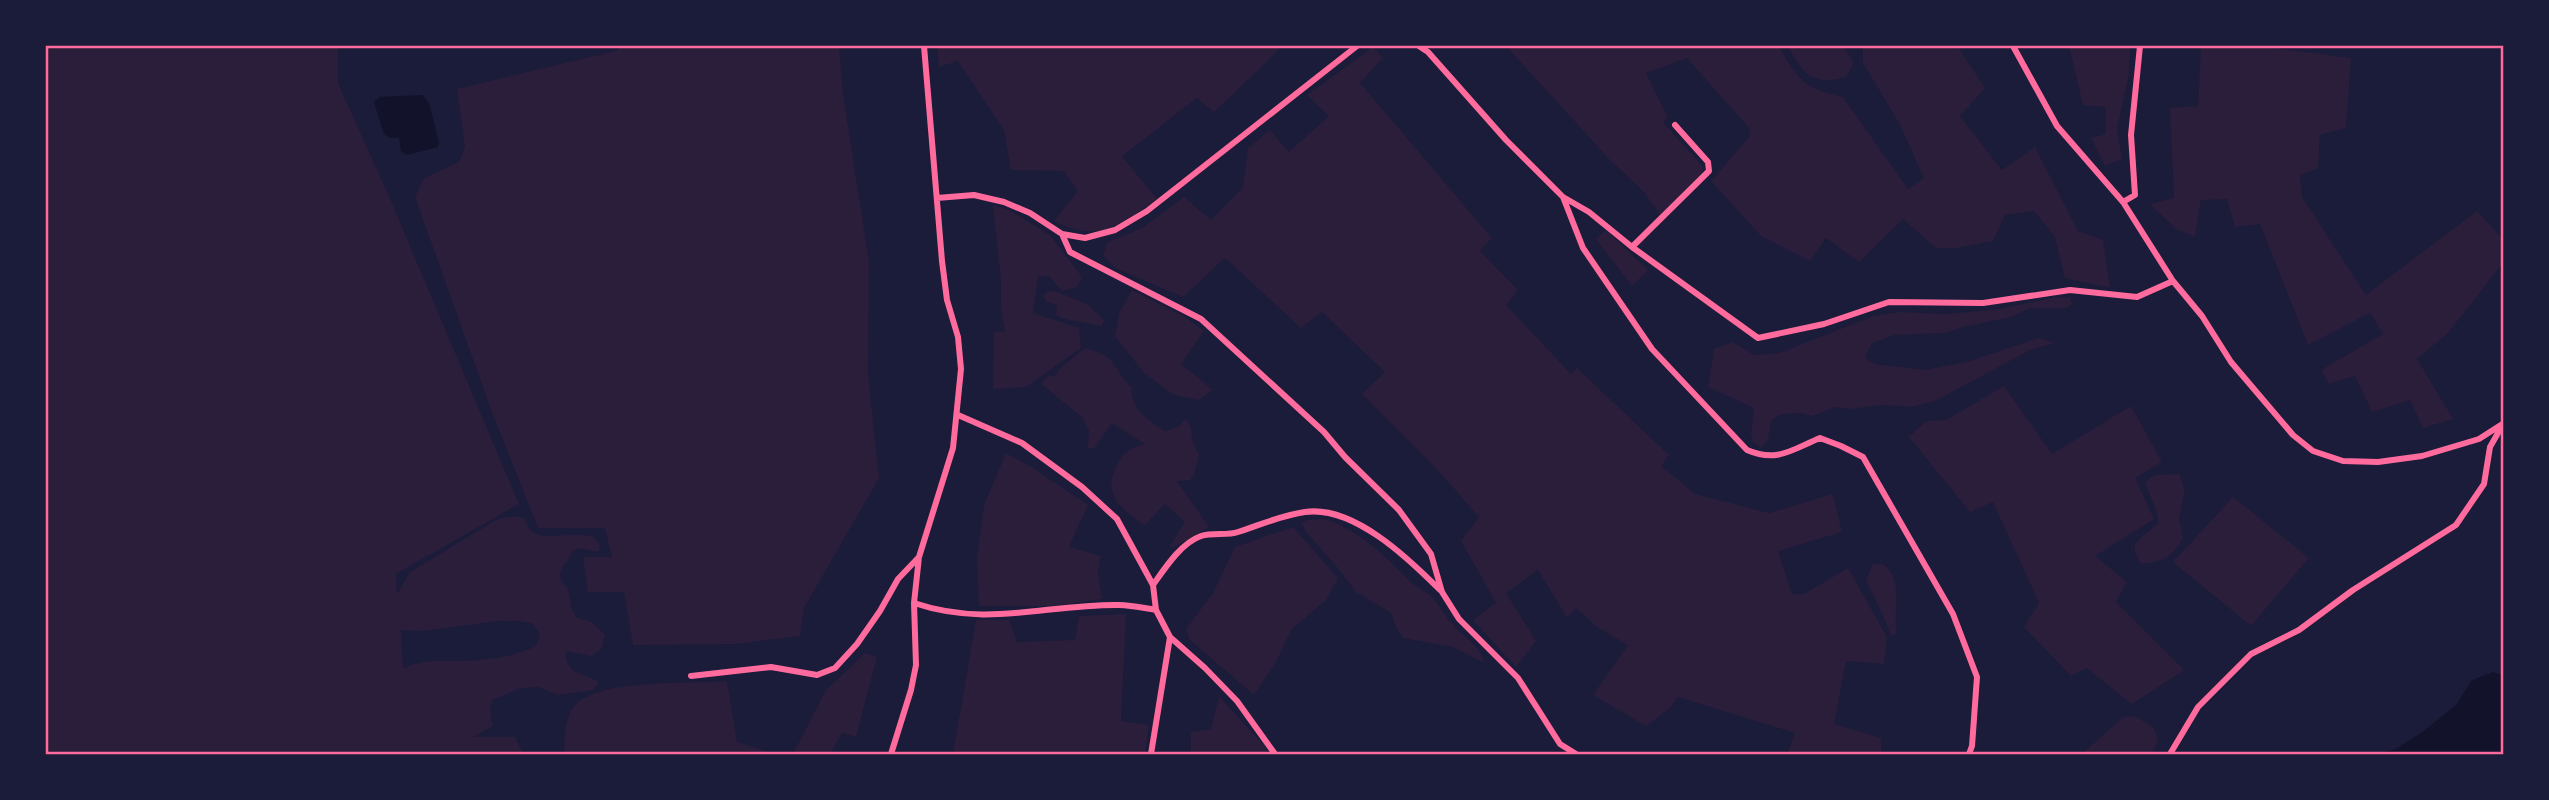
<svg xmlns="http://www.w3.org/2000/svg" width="2549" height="800" viewBox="0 0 2549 800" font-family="Manrope,sans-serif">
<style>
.green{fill:#2a1e3b;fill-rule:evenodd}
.water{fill:#12122b}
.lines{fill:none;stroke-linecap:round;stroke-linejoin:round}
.minor{stroke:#ff6b9d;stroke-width:6}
.neatline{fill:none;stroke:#ff6b9d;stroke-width:2.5}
</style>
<rect width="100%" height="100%" fill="#1b1b3a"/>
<path class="green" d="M 46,46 L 338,46 L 338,83 L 388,194 L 519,504 L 396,574 L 397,594 L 410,572 L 496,520 C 506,517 514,515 524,518 C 527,525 530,533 538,535 C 553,539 575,531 594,537 L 600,546 L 598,552 L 579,548 L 572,552 C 566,567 551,573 568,588 L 572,610 L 577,618 L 592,622 L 605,635 L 602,648 L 592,656 L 566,651 C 566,676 581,671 599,682 L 593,690 L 558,695 L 538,687 L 521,688 L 492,700 L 490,711 L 493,726 L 473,737 L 515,737 L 523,754 L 46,754 ZM 498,621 L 519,621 L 533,624 L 540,634 L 536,646 C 515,657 485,660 462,661 C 441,661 421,659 403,669 L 401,630 L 422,631 Z
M 618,46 L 839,46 L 843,94 L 869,261 L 868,375 L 879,478 L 804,608 L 800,636 L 736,644 L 633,645 L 624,592 L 588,592 L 583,557 L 612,557 L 605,528 L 538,528 L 493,415 L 415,197 L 424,178 L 459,162 L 465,147 L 457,89 L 619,50 Z
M 937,46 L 1280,46 L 1273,56 L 1214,112 L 1197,98 L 1122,156 L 1157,199 C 1119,225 1100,244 1054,221 L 1078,191 L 1064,171 L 1011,170 L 1004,130 L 958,61 L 939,67 Z
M 1506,46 L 1779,46 C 1797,79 1805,89 1843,97 L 1908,189 L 1924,178 L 1899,123 L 1863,63 L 1863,46 L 1957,46 L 1985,88 L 1960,116 L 2002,170 L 2035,147 L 2078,231 L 2103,240 L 2110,288 L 2065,278 L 2055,237 L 2034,211 L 2005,215 L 1993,241 L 1956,248 L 1936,248 L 1903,219 L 1859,262 L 1826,238 L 1810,261 L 1761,236 L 1711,181 L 1749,137 L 1750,129 L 1687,58 L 1646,73 L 1668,118 L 1663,122 L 1704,168 L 1700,176 L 1660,215 L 1644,192 L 1608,158 Z
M 1788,46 L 1843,46 L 1854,63 L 1846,77 C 1813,86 1803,75 1788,46 Z
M 2069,46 L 2130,46 L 2129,74 L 2117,129 L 2122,159 L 2105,166 L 2091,138 L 2106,134 L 2106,107 L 2083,105 Z
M 2201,46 L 2260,46 L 2351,58 L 2346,128 L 2320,135 L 2318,168 L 2300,175 L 2302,197 L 2366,295 L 2477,211 L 2503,239 L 2503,263 L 2448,333 L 2417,359 L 2453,419 L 2423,428 L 2410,400 L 2372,412 L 2355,376 L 2329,384 L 2321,370 L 2383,334 L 2370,313 L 2308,345 L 2260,224 L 2235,227 L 2227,199 L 2201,200 L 2195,237 L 2176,229 L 2150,204 L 2174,198 L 2170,108 L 2198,106 Z
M 1373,47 L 1383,58 L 1360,83 L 1492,238 L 1480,251 L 1518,290 L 1506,305 L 1571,374 L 1577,368 L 1669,455 L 1661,466 L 1695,494 L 1769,513 L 1833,494 L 1842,532 L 1778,551 L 1792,594 L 1804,594 L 1848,568 L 1887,637 L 1884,664 L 1846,661 L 1834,724 L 1881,738 L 1881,754 L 1787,754 L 1795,733 L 1678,697 L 1670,708 L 1646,726 L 1593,695 L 1628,645 L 1597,627 L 1576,608 L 1567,618 L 1538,570 L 1506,593 L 1536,641 L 1516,667 L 1473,620 L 1496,603 L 1461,541 L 1479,517 L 1435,467 L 1362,394 L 1385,372 L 1322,312 L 1301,328 L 1225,258 L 1183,297 L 1115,268 L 1103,255 L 1108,242 L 1142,228 L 1184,197 L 1211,220 L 1243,187 L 1248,148 L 1270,130 L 1289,152 L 1329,116 L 1307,95 Z
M 993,205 L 1009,210 L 1050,235 L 1082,277 L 1077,287 L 1062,291 L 1049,276 L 1038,276 L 1033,313 L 1079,328 L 1081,348 L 1026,387 L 993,389 L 994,332 L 1005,332 L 1001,309 L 1001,282 Z
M 1606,230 L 1648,270 L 1632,286 L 1596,239 Z
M 1132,290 L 1185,317 L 1204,331 L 1181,364 L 1213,390 L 1199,400 L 1174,395 L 1144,373 L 1115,336 L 1119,313 Z
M 1055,291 L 1087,304 L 1104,320 L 1102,326 L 1064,319 L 1056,315 L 1057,305 L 1047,302 L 1043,296 L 1047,292 Z
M 2055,297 L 2070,298 L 2072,304 L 2067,308 L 2030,308 L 2011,317 L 1963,327 L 1945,333 L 1895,335 L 1872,343 L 1865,358 L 1874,364 L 1924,370 L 1967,362 L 2038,338 L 2055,343 L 2032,349 L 1935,401 L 1911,407 L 1882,405 L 1850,409 L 1836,407 L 1812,416 L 1800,413 L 1781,414 L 1772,420 L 1767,442 L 1761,448 L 1753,442 L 1751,433 L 1754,408 L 1708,387 L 1714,349 L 1733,342 L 1754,355 L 1780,353 L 1873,316 L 1899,312 L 1946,314 L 2000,309 Z
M 1085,348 C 1118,356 1111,367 1132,388 C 1130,409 1150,421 1165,431 L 1178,427 L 1186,419 L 1191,427 L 1192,440 L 1199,455 L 1194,475 L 1190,480 L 1177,481 L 1209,527 L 1173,548 L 1169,547 L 1185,522 L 1165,504 L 1145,525 C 1122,510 1101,495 1117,465 C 1125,451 1131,448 1145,444 L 1112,423 L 1094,449 L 1088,448 L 1089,431 L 1083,418 L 1041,384 L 1048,375 L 1055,376 L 1060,368 Z
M 2004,386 L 2052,454 L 2131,406 L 2162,462 L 2135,478 L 2154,519 L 2095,556 L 2127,582 L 2116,602 L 2184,670 L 2132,704 L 2086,668 L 2071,676 L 2024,627 L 2039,603 L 1993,502 L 1970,512 L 1909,437 L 1926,421 L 1946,420 Z
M 1006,453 L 1030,466 L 1088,505 L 1069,547 L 1101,556 L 1098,572 L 1102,599 L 1053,606 L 979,606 L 977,558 L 984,505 Z
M 2179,474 L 2185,490 L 2179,519 L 2183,537 C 2174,556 2163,562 2142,564 C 2124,541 2143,539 2158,523 C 2158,508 2149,496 2145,482 L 2155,475 Z
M 2233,497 L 2309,558 L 2251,626 L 2173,562 Z
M 1324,519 C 1359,529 1387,558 1412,583 C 1419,589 1428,592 1434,599 C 1441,607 1446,618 1454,626 C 1464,638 1481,645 1484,663 L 1453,647 L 1403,638 L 1396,627 L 1391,613 L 1356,592 L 1337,567 L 1305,531 L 1302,523 L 1307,520 Z
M 1293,527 L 1338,578 L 1326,600 L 1291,630 L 1277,660 L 1254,695 L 1189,639 L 1186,629 L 1213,593 L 1235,547 Z
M 1873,564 L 1883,564 C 1905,581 1892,609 1897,633 L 1891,636 C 1886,619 1874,597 1866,580 Z
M 1126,614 L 1121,721 L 1149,725 L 1145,754 L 953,754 L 976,620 L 1009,620 L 1017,642 L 1075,640 L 1079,616 Z
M 865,653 L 877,657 L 856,737 L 842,733 L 830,754 L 793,754 L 826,690 Z
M 727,681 L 737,742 L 775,754 L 564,754 C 565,739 564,714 577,703 C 606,679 688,684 727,681 Z
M 1219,696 L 1266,748 L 1267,754 L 1191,754 L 1191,732 L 1211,729 Z
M 2135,716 L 2154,728 L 2158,741 L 2151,754 L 2082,754 L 2123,717 Z"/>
<path class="water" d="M 422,95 L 429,103 L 439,142 L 438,147 L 407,155 L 401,151 L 399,138 L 390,138 L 384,134 L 374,102 L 380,97 Z
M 2493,672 L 2503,676 L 2503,750 L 2498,754 L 2377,754 L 2396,749 L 2421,733 L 2456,705 L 2472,680 Z"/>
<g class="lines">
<path class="minor" d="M 1419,46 L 1428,52 L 1506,140 L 1563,197 L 1583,248 L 1652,349 L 1747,450 C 1777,463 1791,450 1820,438 L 1841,446 L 1863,457 L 1953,614 L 1977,677 L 1972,746 L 1969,754
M 2013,46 L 2057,126 L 2123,202 L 2173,281 L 2202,316 L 2231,362 L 2293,435 L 2313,451 L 2343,461 L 2378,462 L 2422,456 L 2479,439 L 2504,423
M 1563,197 L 1589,212 L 1632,247 L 1758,338 L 1824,324 L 1889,302 L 1983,303 L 2070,290 L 2137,297 L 2173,281
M 937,198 L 974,195 L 1004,202 L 1030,213 L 1062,234 L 1070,252 L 1201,319 L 1324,432 L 1345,457 L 1399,510 L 1431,554 L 1442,592 L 1459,619 L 1518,678 L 1560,744 L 1576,754
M 2123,202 L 2135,195 L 2131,135 L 2140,46
M 1062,234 L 1085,238 L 1115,230 L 1147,211 L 1357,46
M 1632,247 L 1709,171 L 1708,162 L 1675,125
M 958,415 L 1022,443 L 1082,487 L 1117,519 L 1153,585 L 1156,610 L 1170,637 L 1205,668 L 1237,701 L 1275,754
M 1153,585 C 1165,568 1181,543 1201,536 C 1213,532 1227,536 1238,532 C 1260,525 1282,515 1305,512 C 1353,505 1408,558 1440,590
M 914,603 C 988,628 1046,604 1119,605 C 1131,605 1144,608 1156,610
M 691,676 L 771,667 L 817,675 L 835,668 L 857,644 L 880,611 L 898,579 L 919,557
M 891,754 L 911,690 L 916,665 L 914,603 L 919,557 L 953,448 L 961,369 L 958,337 L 947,300 L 942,261 L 924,46
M 1151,754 L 1170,637
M 2170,754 L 2198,707 L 2251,654 L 2299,630 L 2353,590 L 2456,525 L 2484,484 L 2490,447 L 2502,426"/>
</g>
<rect width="2549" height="800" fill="none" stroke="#1b1b3a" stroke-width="94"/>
<rect x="47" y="47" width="2455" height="706" class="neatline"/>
</svg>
